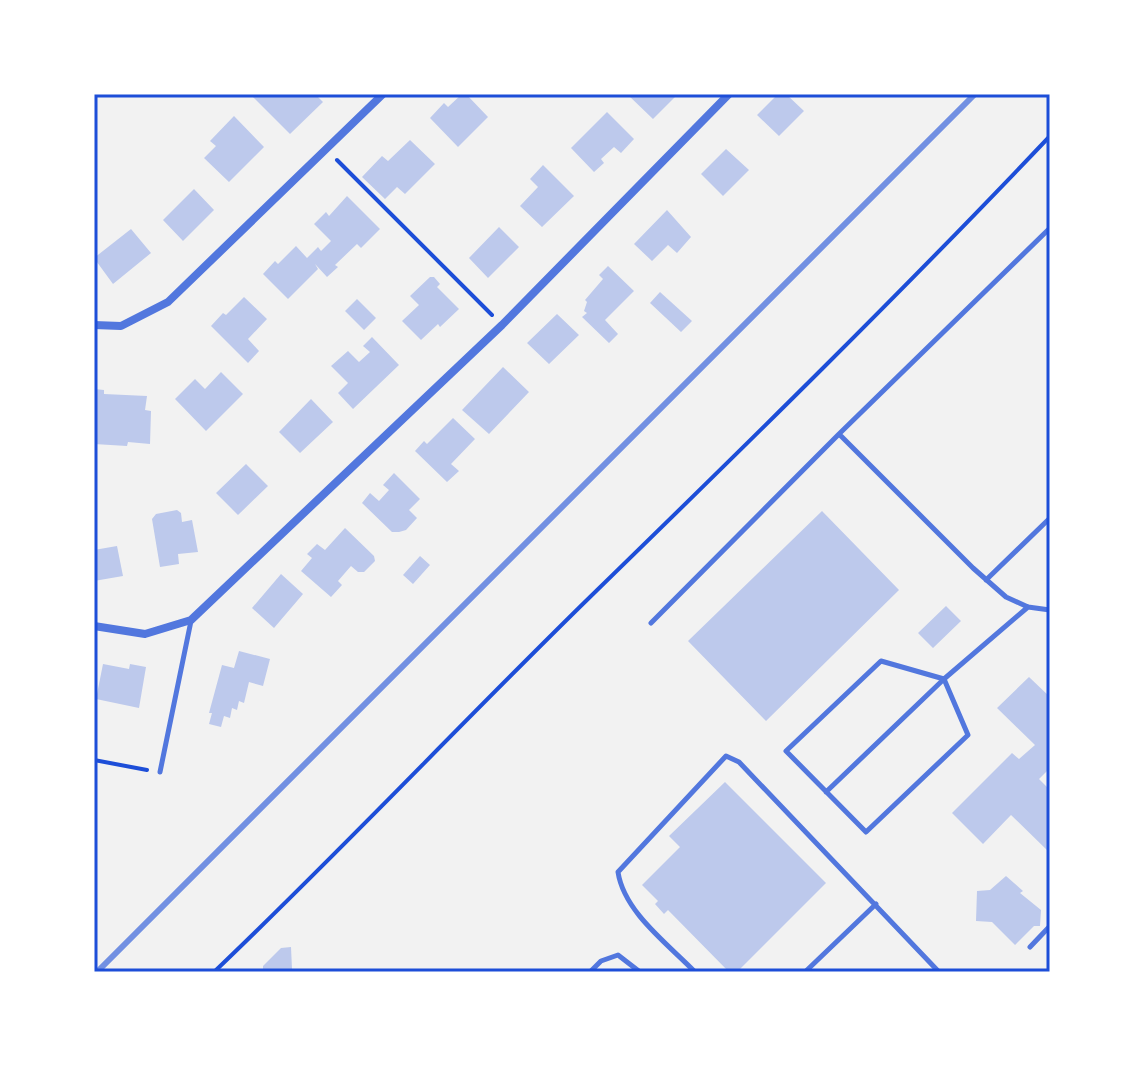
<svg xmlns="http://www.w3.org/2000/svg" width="1144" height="1066" viewBox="0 0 1144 1066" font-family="Jost,sans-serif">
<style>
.building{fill:#bdc9ec}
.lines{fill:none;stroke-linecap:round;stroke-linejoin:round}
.path{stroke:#1d4ed8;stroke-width:4}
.service{stroke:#5277de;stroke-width:5}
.minor{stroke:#5277de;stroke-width:8}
.rail{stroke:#7290e2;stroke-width:6}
.neatline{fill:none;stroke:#1d4ed8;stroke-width:3}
</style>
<rect width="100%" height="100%" fill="#f2f2f2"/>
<path class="building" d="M 250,94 L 315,94 L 323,102 L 290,134 Z
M 462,94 L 466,94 L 488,117 L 458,147 L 430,118 L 444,103 L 448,107 Z
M 627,94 L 678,94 L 653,119 Z
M 778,94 L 786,94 L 804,111 L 779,136 L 757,115 Z
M 607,112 L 634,139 L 621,153 L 614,147 L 601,159 L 604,163 L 594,172 L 571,148 Z
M 234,116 L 264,147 L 229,182 L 204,158 L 216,146 L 210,141 Z
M 410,140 L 435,164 L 405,194 L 397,187 L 385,199 L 362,177 L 382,156 L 388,161 Z
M 726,149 L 749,170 L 723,196 L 701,174 Z
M 543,165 L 574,196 L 542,227 L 520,206 L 538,187 L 530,179 Z
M 194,189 L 214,210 L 183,241 L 163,220 Z
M 347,196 L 380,229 L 361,248 L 357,244 L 335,265 L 338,267 L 327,277 L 315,264 L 318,269 L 288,299 L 263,274 L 275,261 L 278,264 L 296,246 L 307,258 L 318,247 L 321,251 L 331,241 L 314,224 L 326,212 L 329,216 Z
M 667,210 L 691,237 L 677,253 L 668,245 L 652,261 L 634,244 Z
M 499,227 L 519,247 L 488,278 L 469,258 Z
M 131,229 L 151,253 L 113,284 L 94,258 Z
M 608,266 L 634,291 L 605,320 L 618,334 L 609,343 L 582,317 L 587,313 L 584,311 L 587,302 L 585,300 L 603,279 L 599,275 Z
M 430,277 L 434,277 L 440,284 L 437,287 L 459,309 L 440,327 L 438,324 L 421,340 L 402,321 L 419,305 L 410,296 Z
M 660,292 L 692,321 L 681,332 L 650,303 Z
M 244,297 L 267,319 L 248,339 L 259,351 L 248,363 L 211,326 L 223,313 L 226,315 Z
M 357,299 L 376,318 L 364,330 L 345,311 Z
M 557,314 L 579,335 L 549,364 L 527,343 Z
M 372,337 L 399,365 L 353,409 L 338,393 L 348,383 L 331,366 L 348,351 L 359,362 L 370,352 L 363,346 Z
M 503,367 L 529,392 L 489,434 L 462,410 Z
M 221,372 L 243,394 L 206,431 L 175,399 L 195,379 L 205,389 Z
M 94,389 L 104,390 L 104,394 L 147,396 L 145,410 L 151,411 L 150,444 L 128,442 L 127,446 L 94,444 Z
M 311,399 L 333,422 L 300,453 L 279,432 Z
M 453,418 L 475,439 L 451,464 L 459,471 L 447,482 L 415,451 L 424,441 L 427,444 Z
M 246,464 L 268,486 L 238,515 L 216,493 Z
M 394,473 L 420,499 L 409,510 L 417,518 L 406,530 L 399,532 L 392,532 L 362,503 L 370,493 L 379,501 L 389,490 L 383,485 Z
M 177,510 L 181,513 L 182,522 L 192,520 L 198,552 L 178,554 L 179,564 L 160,567 L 152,519 L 156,514 Z
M 822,511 L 899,590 L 766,721 L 688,641 Z
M 345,528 L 374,556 L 375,561 L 364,572 L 358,572 L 351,566 L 338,581 L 342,585 L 331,597 L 301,571 L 312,558 L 307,554 L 317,544 L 325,550 Z
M 117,546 L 123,576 L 94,581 L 94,550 Z
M 420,556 L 430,565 L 413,584 L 403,575 Z
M 281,574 L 303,594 L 274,628 L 252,608 Z
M 946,606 L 961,621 L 933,648 L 918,633 Z
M 239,651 L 270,659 L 263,686 L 249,682 L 244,703 L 239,701 L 237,710 L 232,708 L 230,718 L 224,716 L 221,727 L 209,724 L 212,713 L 209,713 L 222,665 L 234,668 Z
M 103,664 L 129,669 L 130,664 L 146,667 L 139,708 L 96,699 Z
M 1029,677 L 1050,697 L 1050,768 L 1039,779 L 1050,790 L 1050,853 L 1011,815 L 983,844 L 952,813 L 1012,753 L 1019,759 L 1035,745 L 997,708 Z
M 725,782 L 826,883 L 737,972 L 729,972 L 668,910 L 664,914 L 655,904 L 658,901 L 642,885 L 680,847 L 669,836 Z
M 1006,876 L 1023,891 L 1020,893 L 1041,910 L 1040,926 L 1034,926 L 1015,945 L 992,922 L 976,921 L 977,891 L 990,890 Z
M 291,947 L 292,969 L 263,972 L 263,966 L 281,948 Z"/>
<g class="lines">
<path class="path" d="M 337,160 L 492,315
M 94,760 L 147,770
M 214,972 C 342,850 463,721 590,597 C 745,446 901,293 1050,136"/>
<path class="service" d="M 1050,228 L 839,434 L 973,568 L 1006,597 L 1028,607 L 1050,610
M 986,580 L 1050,518
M 651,623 L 839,434
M 160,772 L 191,621
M 826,792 L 944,679 L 968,735 L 866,832 L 786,751 L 881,661 L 944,679 L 1028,607
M 1030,947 L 1050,926
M 590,972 L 601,961 L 618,955 L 640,972
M 695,972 C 668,944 624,912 618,872 L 726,756 L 739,762 L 939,972
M 805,972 L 876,904"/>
<path class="minor" d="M 94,325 L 121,326 L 168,302 L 383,94
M 94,626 L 145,634 L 191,620 L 502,325 L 729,94"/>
<path class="rail" d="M 97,972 L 975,94"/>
</g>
<rect width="1144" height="1066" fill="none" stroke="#ffffff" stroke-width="192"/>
<rect x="96" y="96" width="952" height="874" class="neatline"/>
</svg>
